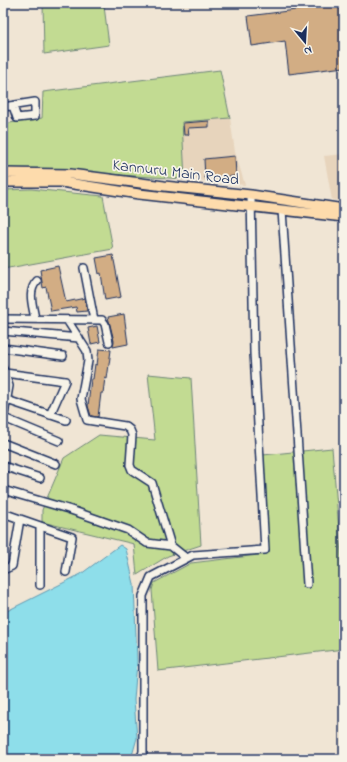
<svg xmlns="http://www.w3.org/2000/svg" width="347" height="762" viewBox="0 0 347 762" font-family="'Indie Flower',sans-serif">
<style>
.built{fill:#e7d4bc}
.green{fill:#c2db92;stroke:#6e8578}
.water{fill:#8edeea;stroke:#6098b2}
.building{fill:#d2ad84;stroke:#1b2f5e}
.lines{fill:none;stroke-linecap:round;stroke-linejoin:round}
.minor-casing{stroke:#1b2f5e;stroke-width:10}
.major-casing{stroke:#1b2f5e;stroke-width:12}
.minor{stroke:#f7f3e8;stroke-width:7}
.major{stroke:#fddbac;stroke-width:9}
.labels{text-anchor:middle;stroke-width:3.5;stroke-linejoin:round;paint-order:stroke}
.street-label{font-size:16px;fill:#1b2f5e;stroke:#f7f3e8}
</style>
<rect width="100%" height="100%" fill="#f0e5d4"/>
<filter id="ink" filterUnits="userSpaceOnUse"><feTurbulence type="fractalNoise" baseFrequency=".025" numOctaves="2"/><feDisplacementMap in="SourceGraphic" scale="8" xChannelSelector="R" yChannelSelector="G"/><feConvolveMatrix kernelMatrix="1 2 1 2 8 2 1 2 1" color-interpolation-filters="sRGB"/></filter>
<g filter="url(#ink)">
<path class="built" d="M 230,118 L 235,152 L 245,185 L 185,179 L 182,122 Z
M 344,154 L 344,201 L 332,200 L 324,156 Z"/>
<path class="green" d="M 43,3 L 148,3 L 104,6 L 109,45 L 44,54 Z
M 220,70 L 230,118 L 182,122 L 185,179 L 3,168 L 3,124 L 42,118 L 43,92 Z
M 31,189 L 103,196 L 113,249 L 3,269 L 3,190 Z
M 148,374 L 191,378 L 201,545 L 168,556 L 137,575 L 134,544 L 42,522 L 42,510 L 64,458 L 99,435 L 155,440 Z
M 332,448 L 344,589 L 344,649 L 158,671 L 152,590 L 154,583 L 191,563 L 267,554 L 263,455 Z"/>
<path class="water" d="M 120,545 L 126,549 L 134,584 L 137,662 L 134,700 L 137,738 L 131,759 L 3,759 L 3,613 L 81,574 Z"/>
<path class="building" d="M 344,4 L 344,67 L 289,74 L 285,41 L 252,46 L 248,16 Z
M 209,121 L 209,127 L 188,128 L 189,135 L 184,135 L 183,123 Z
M 235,156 L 236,176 L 205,178 L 204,159 Z
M 113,255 L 121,297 L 105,300 L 101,273 L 99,274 L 96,258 Z
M 58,266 L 66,302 L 85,298 L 87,311 L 77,312 L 76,307 L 51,311 L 46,287 L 43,288 L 40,270 Z
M 124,314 L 128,344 L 113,347 L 114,341 L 108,317 Z
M 97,326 L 100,342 L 91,344 L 88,328 Z
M 99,349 L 111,350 L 107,379 L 105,378 L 103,393 L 101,393 L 98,417 L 91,416 L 88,406 L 91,379 L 93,379 L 95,364 L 97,365 Z"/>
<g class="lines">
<defs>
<path id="minor" d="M 3,107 L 35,102 L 35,116 L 17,118 L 13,106
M 282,210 L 307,584
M 84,268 L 94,320
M 3,319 L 102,320 L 105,324 L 109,342
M 35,319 C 33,306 27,291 37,281
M 67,320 L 87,351 L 88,361 L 81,399 L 87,420 L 125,426 L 130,430 L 132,435 L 130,465 L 132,470 L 152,483 L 171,546
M 3,331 L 79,338
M 3,348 L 63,356
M 5,373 L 65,381 L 50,415
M 7,400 L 66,420
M 4,418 L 59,441
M 3,421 L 9,386 L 3,369
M 3,443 L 56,464
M 3,466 L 40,478
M 3,490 L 68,509 L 128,530 L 147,543 L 171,546 L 186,558
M 3,513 L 72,537 L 66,572
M 40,526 L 40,585
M 3,570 L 12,566 L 20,519
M 140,759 L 143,752 L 143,596 L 151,577 L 193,555 L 265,550 L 254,353 L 251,195"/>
<path id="major" d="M 3,173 L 70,174 L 164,186 L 251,195 L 344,209
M 3,182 L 61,182 L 139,194 L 344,217"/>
</defs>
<use href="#minor" class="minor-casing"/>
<use href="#major" class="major-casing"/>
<use href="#minor" class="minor"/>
<use href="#major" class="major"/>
</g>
</g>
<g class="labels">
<g class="street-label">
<text transform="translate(176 171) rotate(7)" y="6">Kannuru Main Road</text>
</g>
</g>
<rect width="347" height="762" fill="none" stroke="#f7f3e8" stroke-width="16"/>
<rect x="8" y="8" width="331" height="746" fill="none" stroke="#1b2f5e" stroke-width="1.5" filter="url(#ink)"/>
<g transform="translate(305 42) rotate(162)" stroke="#f7f3e8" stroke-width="3" paint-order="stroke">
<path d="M0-3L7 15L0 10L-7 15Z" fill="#1b2f5e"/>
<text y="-6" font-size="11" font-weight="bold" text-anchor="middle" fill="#1b2f5e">N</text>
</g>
</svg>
